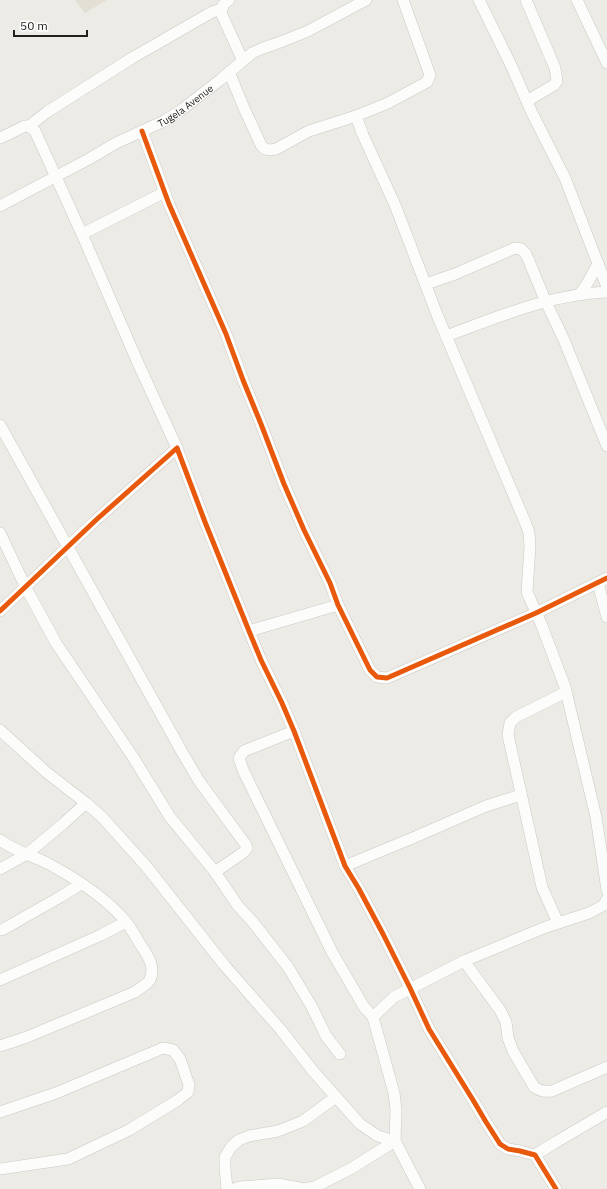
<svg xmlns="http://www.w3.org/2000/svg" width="607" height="1189" viewBox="0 0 607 1189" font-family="'IBM Plex Sans',sans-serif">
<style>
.built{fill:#e3dfd4}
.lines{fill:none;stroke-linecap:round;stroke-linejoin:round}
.street-casing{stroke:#cac8c4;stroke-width:12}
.street{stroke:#fcfcfb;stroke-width:11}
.cycleway-casing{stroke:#fff;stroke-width:8}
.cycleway{stroke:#e8590c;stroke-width:5}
.labels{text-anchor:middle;stroke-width:3;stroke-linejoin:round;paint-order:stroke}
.street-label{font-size:10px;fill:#22211d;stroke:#fff}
</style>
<rect width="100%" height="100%" fill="#ecebe6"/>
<path class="built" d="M 75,0 L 107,0 L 85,13 Z"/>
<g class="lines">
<defs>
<g id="street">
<path d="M 229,0 C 222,4 221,8 222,15 L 243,61"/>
<path d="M 479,0 L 511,65 L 532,113 L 565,178 L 607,287"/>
<path d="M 526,0 L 555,68 L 557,81 L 554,85 L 527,101"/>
<path d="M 577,0 L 607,63"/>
<path d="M 229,72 L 244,108 L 261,145 C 265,151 270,150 276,149 L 309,131 L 356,116 L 388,103 L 427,82 L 430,75 L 403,0"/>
<path d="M 356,116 L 363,135 L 395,205 L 438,317 L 526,524 L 529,533 L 530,546 L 527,592 L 542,626 L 565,687 L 596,817 L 607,890"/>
<path d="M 29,126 L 47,112 L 132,58 L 212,12 L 222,9"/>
<path d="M 142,131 L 169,204 L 226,334 L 243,380 L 261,424 L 284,484 L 304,530 L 330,583 L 338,605 L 370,670 L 377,677 L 387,678 L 536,613 L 607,578"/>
<path d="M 0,138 L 25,126 L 29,126 L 35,131 L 82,234 L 138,363 L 177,448"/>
<path id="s1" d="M 0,206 L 89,159 L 116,143 L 164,121 L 180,111 L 220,80 L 252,53 L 263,48 L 278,43 L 308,31 L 366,0"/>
<path d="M 82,234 L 165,192"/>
<path d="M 426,284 L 455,274 L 515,248 L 521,249 L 526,254 L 546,302 L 564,340 L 607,446"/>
<path d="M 580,294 L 588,282 L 598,264"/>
<path d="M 446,336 C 498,317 551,294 607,292"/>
<path d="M 0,425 L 182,752 L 199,781 L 246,845 L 247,848 L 244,852 L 215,872"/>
<path d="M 0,533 L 26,588 L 56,643 L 133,757 L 170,817 L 215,872 L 238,906 L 252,921 L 288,967 L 312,1007 L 326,1036 L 340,1054"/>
<path d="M 598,583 L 607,617"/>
<path d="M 0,611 L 96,520 L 177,448 L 205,522 L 249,631 L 261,660 L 282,703 L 294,731 L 345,866 L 359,889 L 383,934 L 410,988 L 429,1029 L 473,1100 L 486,1122 L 500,1144 L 508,1149 L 520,1151 L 535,1155 L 556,1189"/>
<path d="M 249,631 L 338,605"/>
<path d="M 0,730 L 46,772 L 86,803 L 102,817 L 146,866 L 225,966 L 281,1030 L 313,1071 L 360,1124 L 378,1136 L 395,1141"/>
<path d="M 294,731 L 244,751 L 239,758 L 243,770 L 332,952 L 364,1007 L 373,1017 L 394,1093 L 396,1110 L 395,1141 L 420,1189"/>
<path d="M 0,840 C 15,851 31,855 47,863 C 75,878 107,898 127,923 C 132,930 136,937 140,944 C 147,954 157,968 149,981 C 146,985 139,989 135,992 L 27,1037 L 0,1046"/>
<path d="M 345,866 L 415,837 L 486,806 L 521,795"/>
<path d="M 0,869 L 27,854 L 64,823 L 86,803"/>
<path d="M 558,923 L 542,887 L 508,735 L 510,723 L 516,717 L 566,692"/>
<path d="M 2,930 L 60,897 L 81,884"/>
<path d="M 464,961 L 500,1010 L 506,1022 L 508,1038 L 513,1051 L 534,1087 C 540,1091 544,1092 552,1091 L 607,1067"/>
<path d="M 0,980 L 101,935 L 126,922"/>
<path d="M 373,1017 L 394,997 L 464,961 L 546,927 L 589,913 L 604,905 L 607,899"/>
<path d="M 0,1112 L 56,1093 L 163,1048 L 173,1050 L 180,1059 L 189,1085 L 188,1092 L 178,1100 L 129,1130 L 68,1159 L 0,1169"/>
<path d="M 535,1155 L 556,1142 L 607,1112"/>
<path d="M 227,1189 L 225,1168 L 225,1157 L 231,1147 L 239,1140 L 249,1136 L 278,1131 L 303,1121 L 336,1097"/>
<path d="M 234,1189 L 240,1187 L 278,1184 L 304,1189 L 315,1187 L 352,1168 L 395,1141"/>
</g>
</defs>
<use href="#street" class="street-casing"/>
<use href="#street" class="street"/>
<defs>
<path id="cycleway" d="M 142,131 L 169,204 L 226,334 L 243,380 L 261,424 L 284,484 L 304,530 L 330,583 L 338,605 L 370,670 L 377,677 L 387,678 L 536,613 L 607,578
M 0,611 L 96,520 L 177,448 L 205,522 L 249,631 L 261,660 L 282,703 L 294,731 L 345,866 L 359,889 L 383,934 L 410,988 L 429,1029 L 473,1100 L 486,1122 L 500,1144 L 508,1149 L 520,1151 L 535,1155 L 556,1189"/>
</defs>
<use href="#cycleway" class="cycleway-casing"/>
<use href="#cycleway" class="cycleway"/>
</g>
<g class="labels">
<g class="street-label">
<text dy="4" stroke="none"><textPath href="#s1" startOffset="211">Tugela Avenue</textPath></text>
</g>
</g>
<path d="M14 30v6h73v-6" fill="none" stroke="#22211d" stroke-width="2"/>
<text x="20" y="30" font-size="12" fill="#22211d" stroke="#ffffff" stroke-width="3" paint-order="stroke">50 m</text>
</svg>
